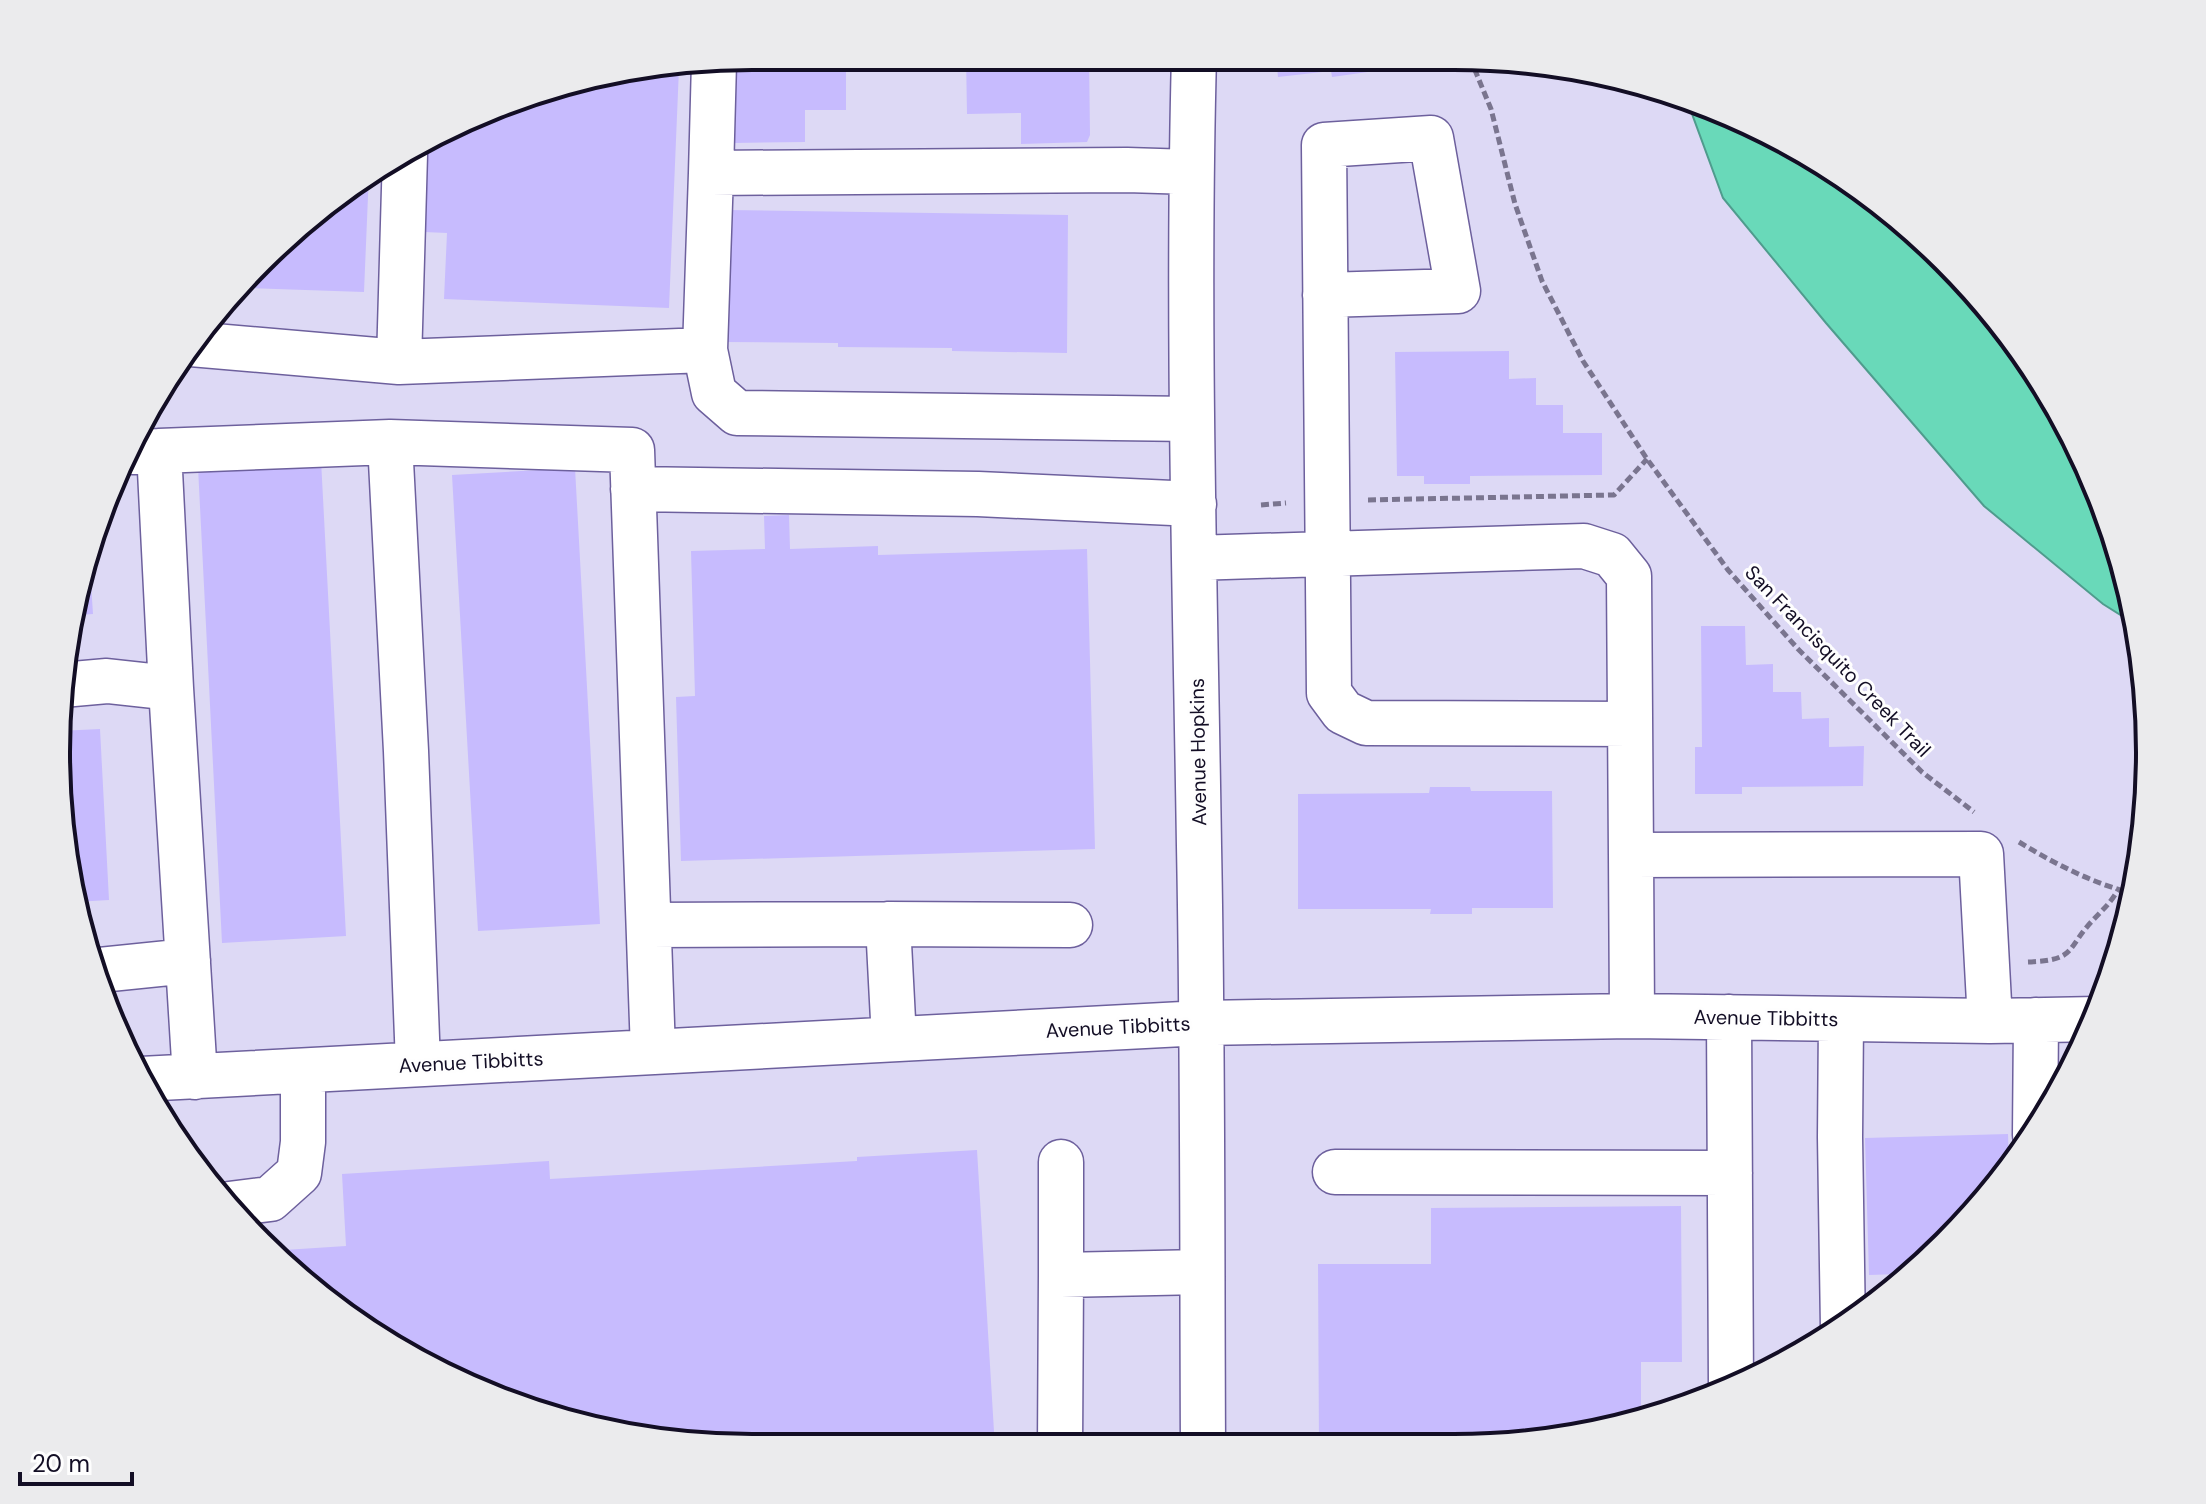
<svg xmlns="http://www.w3.org/2000/svg" width="2206" height="1504" viewBox="0 0 2206 1504" font-family="'DM Sans',sans-serif">
<style>
.water{fill:#69d9b9;stroke:#4f9c8d;stroke-width:2}
.building{fill:#c7bbfe}
.lines{fill:none;stroke-linecap:round;stroke-linejoin:round}
.minor-casing{stroke:#6d609d;stroke-width:47}
.path{stroke:#7a758f;stroke-width:5;stroke-dasharray:8 4;stroke-linecap:butt}
.minor{stroke:#fff;stroke-width:44}
.labels{text-anchor:middle;stroke-width:6;stroke-linejoin:round;paint-order:stroke}
.street-label{font-size:20px;fill:#130e25;stroke:#fefefe}
.rim{fill:none;stroke:#130e25;stroke-width:4}
</style>
<rect width="100%" height="100%" fill="#ddd9f5"/>
<path class="water" d="M 1688,103 L 1762,128 L 1946,260 L 2032,365 L 2097,485 L 2137,616 L 2138,626 L 2103,604 L 1984,506 L 1826,323 L 1723,198 Z"/>
<path class="building" d="M 752,56 L 846,56 L 846,110 L 805,110 L 805,142 L 733,143 L 733,59 Z
M 966,56 L 1089,56 L 1090,135 L 1087,142 L 1021,144 L 1021,113 L 967,114 Z
M 1276,56 L 1428,56 L 1429,59 L 1374,66 L 1375,71 L 1332,77 L 1331,71 L 1278,77 Z
M 679,68 L 669,308 L 444,299 L 447,233 L 424,232 L 428,143 L 529,93 Z
M 369,172 L 364,292 L 243,288 L 365,174 Z
M 727,210 L 1068,215 L 1067,353 L 952,351 L 952,348 L 838,347 L 838,343 L 725,342 Z
M 1509,351 L 1509,379 L 1536,378 L 1536,405 L 1563,405 L 1563,433 L 1602,433 L 1602,475 L 1470,476 L 1470,484 L 1424,484 L 1424,476 L 1397,476 L 1395,352 Z
M 321,460 L 346,936 L 222,943 L 198,467 Z
M 575,468 L 600,924 L 478,931 L 452,475 Z
M 789,515 L 790,549 L 878,546 L 878,555 L 1087,549 L 1095,849 L 681,861 L 676,697 L 695,696 L 691,551 L 765,549 L 764,516 Z
M 90,568 L 93,614 L 79,615 L 81,607 Z
M 1701,626 L 1745,626 L 1746,665 L 1773,664 L 1773,692 L 1801,692 L 1802,719 L 1829,718 L 1829,747 L 1864,746 L 1863,786 L 1742,787 L 1742,794 L 1695,794 L 1695,747 L 1702,747 Z
M 100,729 L 109,900 L 75,902 L 69,888 L 59,731 Z
M 1430,787 L 1470,787 L 1471,791 L 1552,791 L 1553,908 L 1472,908 L 1472,914 L 1430,914 L 1431,909 L 1298,909 L 1298,794 L 1429,793 Z
M 2008,1134 L 2009,1168 L 1946,1244 L 1901,1282 L 1900,1274 L 1869,1275 L 1865,1138 Z
M 977,1150 L 995,1448 L 752,1448 L 617,1435 L 444,1376 L 269,1251 L 346,1246 L 342,1174 L 549,1161 L 550,1179 L 857,1161 L 857,1157 Z
M 1681,1206 L 1682,1362 L 1641,1362 L 1641,1419 L 1590,1435 L 1454,1448 L 1319,1448 L 1318,1264 L 1431,1264 L 1431,1208 Z"/>
<g class="lines">
<defs>
<path id="minor" d="M 1194,56 C 1187,319 1195,583 1199,846 C 1203,1047 1202,1247 1203,1448
M 1191,172 L 1127,170 L 711,173 L 705,350 L 714,393 L 737,413 L 1192,419
M 711,173 L 714,62
M 1325,295 L 1458,291 L 1431,138 L 1324,145 L 1329,693 L 1343,712 L 1366,723 L 1630,724
M 191,344 L 399,362 L 405,154
M 399,362 L 705,350
M 390,442 L 632,450 L 653,1052
M 159,451 L 390,442 L 406,751 L 418,1064
M 132,452 L 159,451 L 171,688 L 195,1077
M 633,489 L 978,494 L 1194,504
M 1194,558 L 1584,546 L 1612,555 L 1629,576 L 1631,855
M 62,685 L 107,681 L 171,688
M 649,925 L 888,924
M 100,970 L 188,961
M 1632,1016 L 1631,855 L 1981,854 L 1990,1021
M 1729,1017 L 1731,1389
M 1841,1019 L 1840,1137 L 1843,1329
M 894,1039 L 888,924 L 1070,925
M 141,1079 L 1202,1023 L 1632,1016 L 1990,1021 L 2097,1019
M 2035,1135 L 2036,1020
M 1061,1162 L 1061,1275
M 1335,1172 L 1730,1173
M 229,1204 L 270,1199 L 299,1173 L 303,1142 L 303,1071
M 1060,1448 L 1061,1275 L 1202,1272"/>
</defs>
<use href="#minor" class="minor-casing"/>
<path class="path" d="M 1470,58 L 1491,109 L 1515,204 L 1542,281 L 1583,361 L 1647,459 L 1728,570 L 1798,649 L 1922,772 L 1974,812
M 1368,500 L 1614,495 L 1647,459
M 1261,505 L 1286,503
M 2019,842 C 2055,864 2094,884 2135,894
M 2028,962 C 2078,960 2065,949 2094,919 C 2105,907 2109,905 2118,890"/>
<use href="#minor" class="minor"/>
</g>
<g class="labels">
<g class="street-label">
<text transform="translate(1838 661) rotate(46)" y="7">San Francisquito Creek Trail</text>
<text transform="translate(1198 752) rotate(-91)" y="7">Avenue Hopkins</text>
<text transform="translate(1766 1018) rotate(1)" y="7">Avenue Tibbitts</text>
<text transform="translate(1118 1027) rotate(-3)" y="7">Avenue Tibbitts</text>
<text transform="translate(471 1062) rotate(-3)" y="7">Avenue Tibbitts</text>
</g>
</g>
<path d="M0 0H2206V1504H0ZM752 70H1454A682 682 0 0 1 2136 752V752A682 682 0 0 1 1454 1434H752A682 682 0 0 1 70 752V752A682 682 0 0 1 752 70Z" fill="#ebebed" fill-rule="evenodd"/>
<path class="rim" d="M752 70H1454A682 682 0 0 1 2136 752V752A682 682 0 0 1 1454 1434H752A682 682 0 0 1 70 752V752A682 682 0 0 1 752 70Z"/>
<path d="M20 1472v12h112v-12" fill="none" stroke="#130e25" stroke-width="4"/>
<text x="32" y="1472" font-size="24" fill="#130e25" stroke="#fefefe" stroke-width="6" paint-order="stroke">20 m</text>
</svg>
